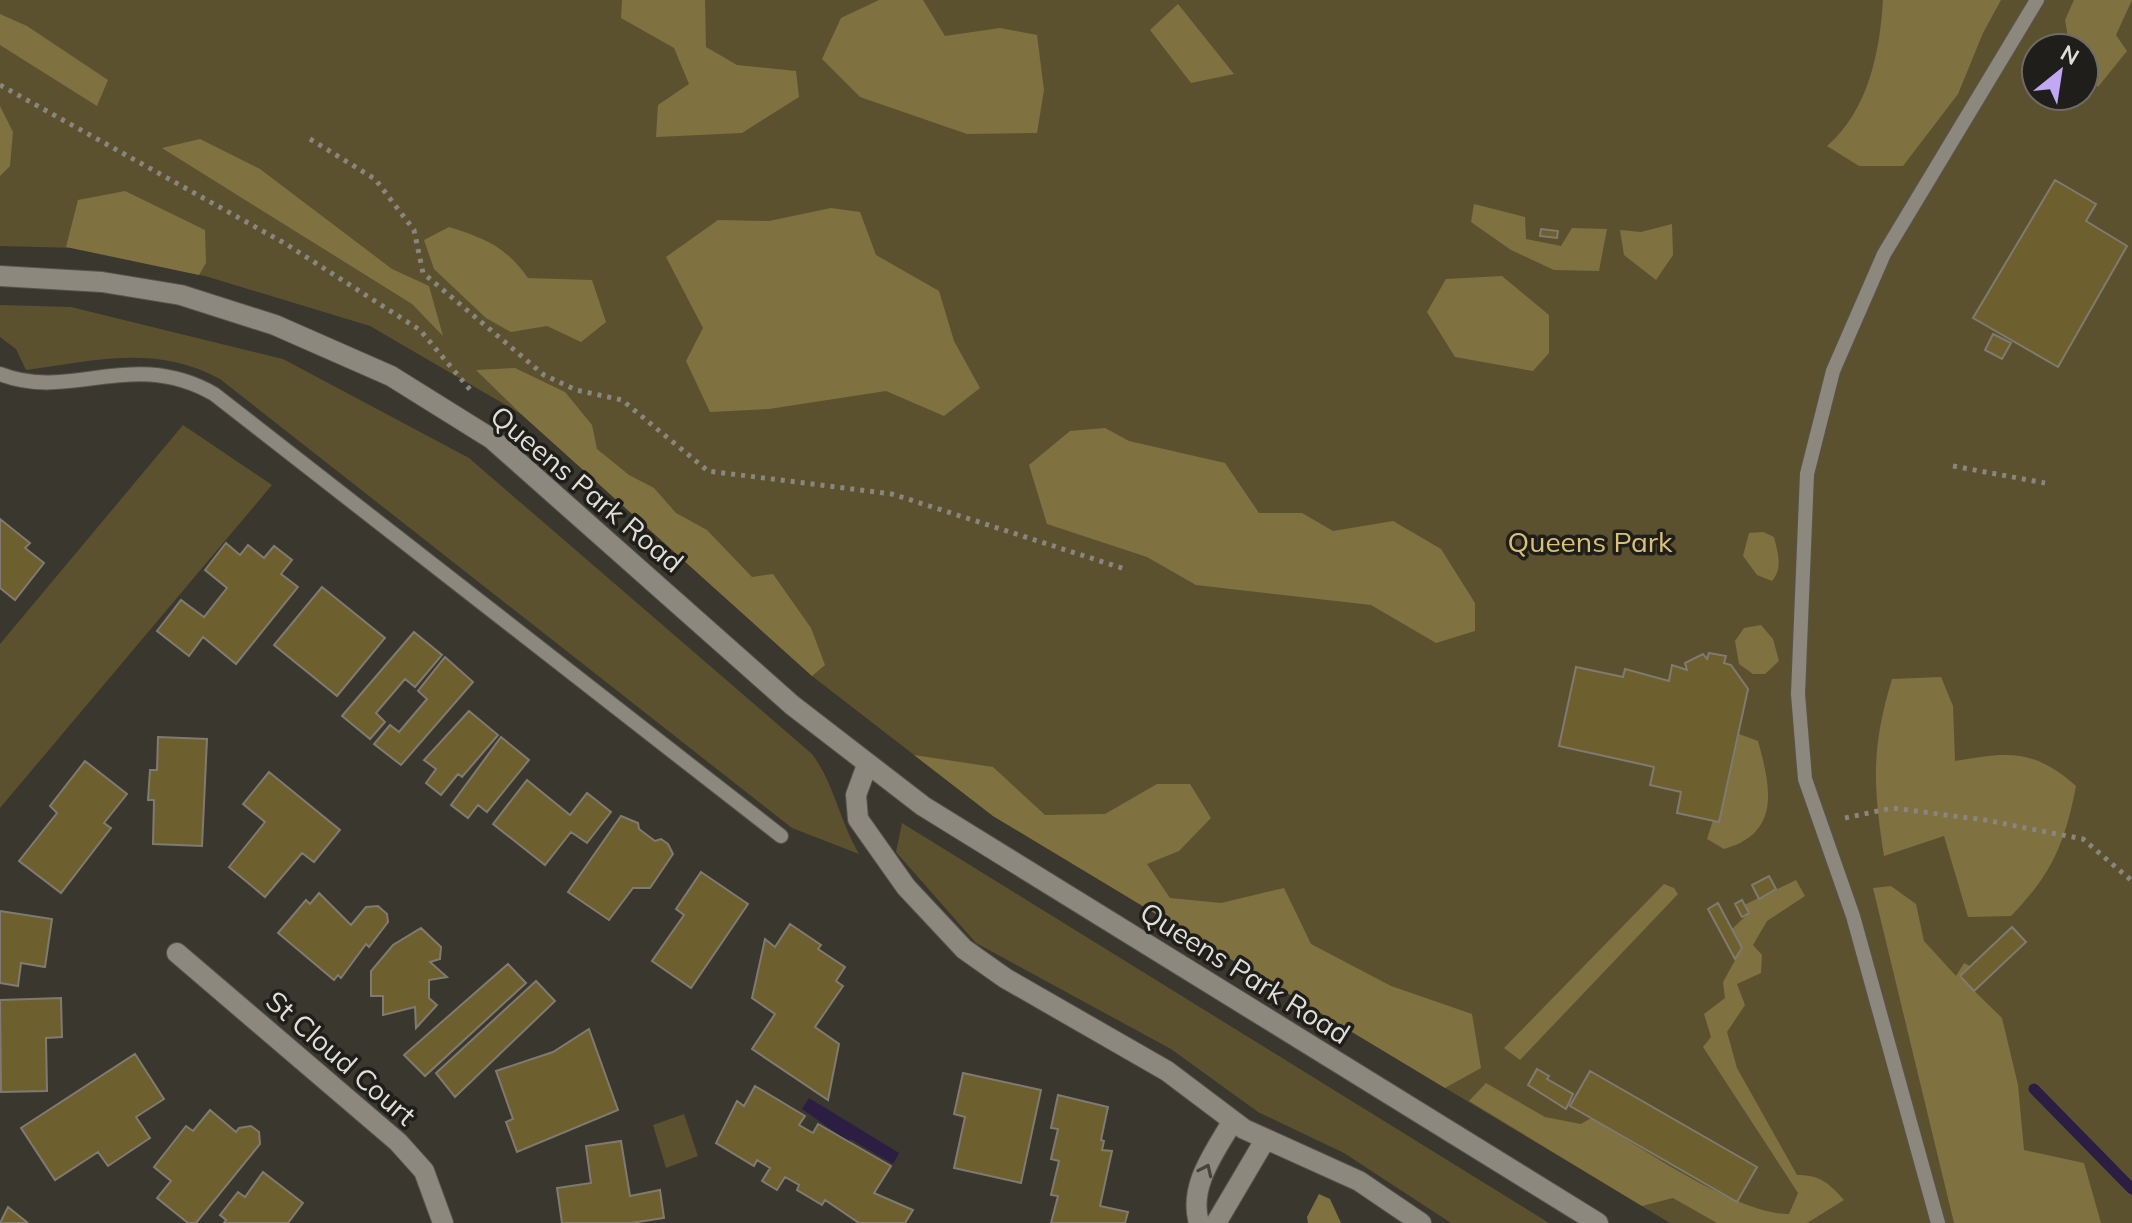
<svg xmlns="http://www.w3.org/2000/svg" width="2132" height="1223" viewBox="0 0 2132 1223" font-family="Mulish,sans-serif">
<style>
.green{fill:#5c512f;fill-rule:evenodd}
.forest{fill:#807141}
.water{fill:#2c1d43}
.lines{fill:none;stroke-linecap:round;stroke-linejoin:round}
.stream{stroke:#2c1d43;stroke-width:11}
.building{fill:#6e5f2f;stroke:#7f7b71;stroke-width:2}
.lane-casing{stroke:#56544c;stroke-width:16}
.street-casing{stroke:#56544c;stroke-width:22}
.secondary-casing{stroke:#56544c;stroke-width:22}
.path{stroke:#88867e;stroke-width:5;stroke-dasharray:4 6;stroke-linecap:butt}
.lane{stroke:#8c887e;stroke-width:14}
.street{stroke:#8c887e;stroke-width:20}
.secondary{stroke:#8c887e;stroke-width:20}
.oneway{stroke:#46433d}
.labels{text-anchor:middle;stroke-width:7;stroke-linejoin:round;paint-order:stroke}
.street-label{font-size:28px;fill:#dfded8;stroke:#201e1a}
.park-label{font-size:28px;fill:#dac176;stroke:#201e1a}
</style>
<rect width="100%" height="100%" fill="#3a372e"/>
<path class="green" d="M 0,0 L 2132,0 L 2132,1223 L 1670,1223 L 993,816 L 812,676 L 521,414 L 370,326 L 205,276 L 77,248 L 0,246 ZM 2036,48 L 2084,48 L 2084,96 L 2036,96 Z
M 0,305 L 71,307 L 283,359 L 469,458 L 812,754 C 834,783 840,822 859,854 L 792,828 L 220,379 C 155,344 95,361 26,370 L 16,349 L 0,337 Z
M 183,425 L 272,485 L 0,808 L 0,644 Z
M 902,823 L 1549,1223 L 1451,1223 L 1344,1153 L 1258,1112 L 1171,1049 L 976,943 L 896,852 Z
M 684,1114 L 698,1156 L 666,1168 L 653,1125 Z"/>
<path class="forest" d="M 622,0 L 705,0 L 706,47 L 737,65 L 796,71 L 799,97 L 742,133 L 656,137 L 658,105 L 689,84 L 674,48 L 621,18 Z
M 879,0 L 923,0 L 945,36 L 1000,28 L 1037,35 L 1044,90 L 1037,133 L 967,134 L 860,97 L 822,59 L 841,18 Z
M 1883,0 L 2001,0 L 1983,33 L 1958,94 L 1903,166 L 1859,166 L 1827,146 C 1868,111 1880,52 1883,0 Z
M 2074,0 L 2132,0 L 2116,35 L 2127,51 L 2098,87 L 2084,76 L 2084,48 L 2070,48 L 2065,20 Z
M 1178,4 L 1234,74 L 1191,83 L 1150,30 Z
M 0,14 L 27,26 L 108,80 L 97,106 L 0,45 Z
M 0,106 L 13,132 L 10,166 L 0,176 Z
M 200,139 L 260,169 L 392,269 L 429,286 L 443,336 L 412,304 L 162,148 Z
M 125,191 L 205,230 L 206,263 L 199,275 L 66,247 L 78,200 Z
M 1474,204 L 1525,217 L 1526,239 L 1561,246 L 1572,228 L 1607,229 L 1599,271 L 1554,270 L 1511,250 L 1471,222 Z
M 831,208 L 860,212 L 876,255 L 939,291 L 954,341 L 980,388 L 944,416 L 886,391 L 769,409 L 710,412 L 686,361 L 703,328 L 666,257 L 718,220 L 769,221 Z
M 1672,224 L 1673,255 L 1656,280 L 1624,255 L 1620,230 L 1641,232 Z
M 449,227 C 486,239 505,246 528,278 L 592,280 L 606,322 L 581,342 L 547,326 L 511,332 L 486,318 L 434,269 L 424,240 Z
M 1502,276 L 1549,315 L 1549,353 L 1533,371 L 1455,357 L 1427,312 L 1446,279 Z
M 515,368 L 565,392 L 592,425 L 597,449 L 629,475 L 654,488 L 676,513 L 707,530 L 752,577 L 773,574 L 811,628 L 825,665 L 812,676 L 521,414 L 476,370 Z
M 1105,428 L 1129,441 L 1225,463 L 1259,513 L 1302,513 L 1333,531 L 1393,521 L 1441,549 L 1475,603 L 1475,631 L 1436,643 L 1371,605 L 1196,585 L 1147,557 L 1047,524 L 1029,465 L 1070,431 Z
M 1763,532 L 1774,537 C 1778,553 1783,568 1772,581 L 1757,575 L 1743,556 L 1749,533 Z
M 1761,625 L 1773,639 L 1779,661 L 1765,674 L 1753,674 L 1739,664 L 1735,641 L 1744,628 Z
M 1941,677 L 1953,706 L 1955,761 C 2008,752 2033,748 2076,786 C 2065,843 2052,874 2011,916 L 1968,917 L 1944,836 L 1884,856 C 1873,785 1871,749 1892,679 Z
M 1739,734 L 1758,741 C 1771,788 1781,833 1724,849 L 1707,839 L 1713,820 L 1719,821 Z
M 914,755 L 993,767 L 1045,815 L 1105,814 L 1157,784 L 1190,784 L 1211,818 L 1179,851 L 1147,864 L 1170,898 L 1221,903 L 1284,888 L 1311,944 L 1391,986 L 1472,1014 L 1481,1068 L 1445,1088 L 993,816 Z
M 1796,880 L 1805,896 L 1767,921 L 1753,945 L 1762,955 L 1761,973 L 1737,984 L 1745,1005 L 1727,1032 L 1737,1068 L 1797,1175 C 1820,1175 1829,1183 1844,1200 L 1807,1223 L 1717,1223 L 1673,1198 L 1642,1206 L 1469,1101 L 1486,1083 L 1545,1117 L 1581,1124 L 1591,1118 C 1640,1146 1735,1214 1789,1214 L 1798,1193 L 1703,1047 L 1711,1037 L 1704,1014 L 1725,998 L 1723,982 L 1742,948 L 1732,929 L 1749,913 L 1744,905 Z
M 1664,884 L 1674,888 L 1678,894 L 1520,1060 L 1504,1048 Z
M 1891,886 L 1916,904 L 1924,941 L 1956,976 L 1964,963 L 1970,966 L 1960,977 L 2002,1018 L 2018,1085 L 2024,1150 L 2084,1163 L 2101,1223 L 1954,1223 L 1873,888 Z
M 1319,1194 L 1330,1199 L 1341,1223 L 1308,1223 L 1307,1217 Z"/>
<path class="water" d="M 809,1098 L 899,1153 L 893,1164 L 850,1139 L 849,1142 L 802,1109 Z"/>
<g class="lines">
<path class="stream" d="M 2034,1089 L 2132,1189"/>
</g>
<path class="building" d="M 2055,180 L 2096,204 L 2086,221 L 2127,246 L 2058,367 L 1973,318 Z
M 1541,229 L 1558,231 L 1557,238 L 1540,236 Z
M 1993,334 L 2011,343 L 2002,359 L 1985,350 Z
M 0,519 L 30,543 L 25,548 L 44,563 L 15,600 L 0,588 Z
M 226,543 L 240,555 L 248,545 L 264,558 L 274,546 L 292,560 L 281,574 L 298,587 L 236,664 L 203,637 L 189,656 L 157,631 L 181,600 L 204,617 L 227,588 L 205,570 Z
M 322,587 L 385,638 L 337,696 L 274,645 Z
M 414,632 L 442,655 L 415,687 L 405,679 L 376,713 L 385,722 L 370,739 L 342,716 Z
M 1709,653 L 1726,656 L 1724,663 L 1731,665 L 1748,689 L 1719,822 L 1677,813 L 1681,792 L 1650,785 L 1654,767 L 1559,746 L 1576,667 L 1623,677 L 1625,669 L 1669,681 L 1672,665 L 1687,670 L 1685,663 L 1703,654 L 1707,659 Z
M 445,657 L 473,682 L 401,765 L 374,744 L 390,725 L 399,732 L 427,699 L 418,691 Z
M 469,711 L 498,735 L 462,777 L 458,774 L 441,795 L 426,783 L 436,769 L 424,760 Z
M 158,737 L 207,739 L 202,846 L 153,844 L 154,800 L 148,800 L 150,770 L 157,770 Z
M 501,737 L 529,760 L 487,812 L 478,805 L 468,818 L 451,805 Z
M 85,761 L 127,794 L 104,823 L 111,828 L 61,893 L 19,861 L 57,813 L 50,806 Z
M 269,772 L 340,830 L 314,862 L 302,853 L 265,897 L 229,867 L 265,822 L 243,804 Z
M 527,780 L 570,815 L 587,793 L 611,812 L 587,843 L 571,832 L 545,865 L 493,824 Z
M 621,816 L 638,823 L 639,829 L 655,841 L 661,839 L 668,844 L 673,854 L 650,888 L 633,888 L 609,920 L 568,892 Z
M 701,872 L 748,904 L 691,988 L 652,961 L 684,915 L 676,909 Z
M 1769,876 L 1776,889 L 1759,899 L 1752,885 Z
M 319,893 L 351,925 L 366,907 L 378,906 L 387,914 L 388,922 L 369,947 L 366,944 L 341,978 L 338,975 L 334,980 L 278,933 L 306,900 L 310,904 Z
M 1742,900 L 1749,913 L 1742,917 L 1735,904 Z
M 1718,903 L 1742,948 L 1735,959 L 1708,909 Z
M 0,911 L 52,919 L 45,967 L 21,963 L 18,986 L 0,983 Z
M 790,924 L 821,945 L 818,949 L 845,967 L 836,981 L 843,986 L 815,1027 L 839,1044 L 828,1100 L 752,1049 L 775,1014 L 752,998 L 765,939 L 775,947 Z
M 2012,927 L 2026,942 L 1974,991 L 1960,976 Z
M 421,928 L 441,947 L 440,959 L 430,962 L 447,977 L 429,980 L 429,998 L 437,1005 L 416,1028 L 415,1007 L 383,1015 L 383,996 L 371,996 L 371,971 L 393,945 Z
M 508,964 L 526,983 L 425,1076 L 404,1055 Z
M 536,981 L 555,1001 L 455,1097 L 436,1073 Z
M 61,998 L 62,1037 L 46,1038 L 47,1091 L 1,1092 L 0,1000 Z
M 589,1029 L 618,1110 L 517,1152 L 506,1122 L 513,1119 L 496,1071 L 553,1052 Z
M 135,1054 L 164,1099 L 136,1117 L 150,1138 L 108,1166 L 98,1152 L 55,1180 L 21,1128 Z
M 1537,1069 L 1549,1076 L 1547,1079 L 1573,1094 L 1566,1109 L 1528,1085 Z
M 1590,1071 L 1757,1167 L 1737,1202 L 1570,1106 Z
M 963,1073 L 1041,1090 L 1021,1183 L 954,1168 L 965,1117 L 954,1114 Z
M 755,1086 L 805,1116 L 799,1125 L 813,1133 L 818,1124 L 891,1166 L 874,1193 L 913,1210 L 905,1223 L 859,1223 L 825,1200 L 822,1205 L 797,1190 L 799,1185 L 785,1177 L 777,1190 L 762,1181 L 770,1168 L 757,1160 L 754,1166 L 716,1143 L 737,1101 L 744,1106 Z
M 1058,1095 L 1108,1107 L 1101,1140 L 1104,1141 L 1102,1150 L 1112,1151 L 1100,1206 L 1128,1212 L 1125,1223 L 1051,1223 L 1058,1196 L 1051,1195 L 1059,1161 L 1051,1159 L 1058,1129 L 1051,1128 Z
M 210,1110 L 236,1132 L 239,1128 L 251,1126 L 259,1132 L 260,1144 L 196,1223 L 188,1223 L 157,1198 L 171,1181 L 154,1167 L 186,1126 L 193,1131 Z
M 621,1141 L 630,1196 L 660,1190 L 664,1218 L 631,1223 L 562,1223 L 557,1188 L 591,1183 L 586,1146 Z
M 263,1172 L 303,1203 L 288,1223 L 224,1223 L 226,1220 L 220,1215 L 238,1192 L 245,1197 Z
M 8,1207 L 28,1223 L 0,1223 Z"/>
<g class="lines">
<defs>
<path id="lane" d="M 0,374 C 71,402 132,347 214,394 L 781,836
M 1938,1223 L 1853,916 L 1805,779 L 1798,694 L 1807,474 L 1833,371 L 1884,254 L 2037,0"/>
<path id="street" d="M 867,765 L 856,795 L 858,819 L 906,887 L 964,949 L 1005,978 L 1167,1071 L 1244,1129 L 1359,1181 L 1421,1223
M 177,953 L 398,1142 L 424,1171 L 443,1223
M 1199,1223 C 1188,1186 1215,1152 1232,1122
M 1216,1223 L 1265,1140"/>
<path id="secondary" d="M 0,276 L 102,282 L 181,295 L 275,325 L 391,376 L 492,439 L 792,705 L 923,806 L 1598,1223"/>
</defs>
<use href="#lane" class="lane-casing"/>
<use href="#street" class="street-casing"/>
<use href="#secondary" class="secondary-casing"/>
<path class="path" d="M 0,85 L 286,244 L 420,330 L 472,392
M 310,139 L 375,179 L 414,230 L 423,273 L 544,375 L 576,390 L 622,400 L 708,471 L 892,494 L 1128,570
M 1953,466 L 2045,483
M 1845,818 L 1892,808 L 1985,820 L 2083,839 L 2132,881"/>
<use href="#lane" class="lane"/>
<use href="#street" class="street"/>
<use href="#secondary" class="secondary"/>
</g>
<defs><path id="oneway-chevron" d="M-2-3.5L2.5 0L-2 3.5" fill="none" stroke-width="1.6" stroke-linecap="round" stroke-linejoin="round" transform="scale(2)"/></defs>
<use class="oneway" href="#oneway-chevron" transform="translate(1206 1170) rotate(-65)"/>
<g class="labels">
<g class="street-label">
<text transform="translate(587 489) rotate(40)" y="10">Queens Park Road</text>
<text transform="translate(1245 973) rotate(32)" y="10">Queens Park Road</text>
<text transform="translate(341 1058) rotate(41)" y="10">St Cloud Court</text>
</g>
<g class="park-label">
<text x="1590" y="552">Queens Park</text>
</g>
</g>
<g transform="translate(2060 72) rotate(30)"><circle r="38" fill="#201e1a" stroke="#6c6b66" stroke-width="2"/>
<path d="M0-6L14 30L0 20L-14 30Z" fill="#c1a8f3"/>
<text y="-12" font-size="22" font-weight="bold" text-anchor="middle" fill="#dfded8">N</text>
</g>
</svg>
